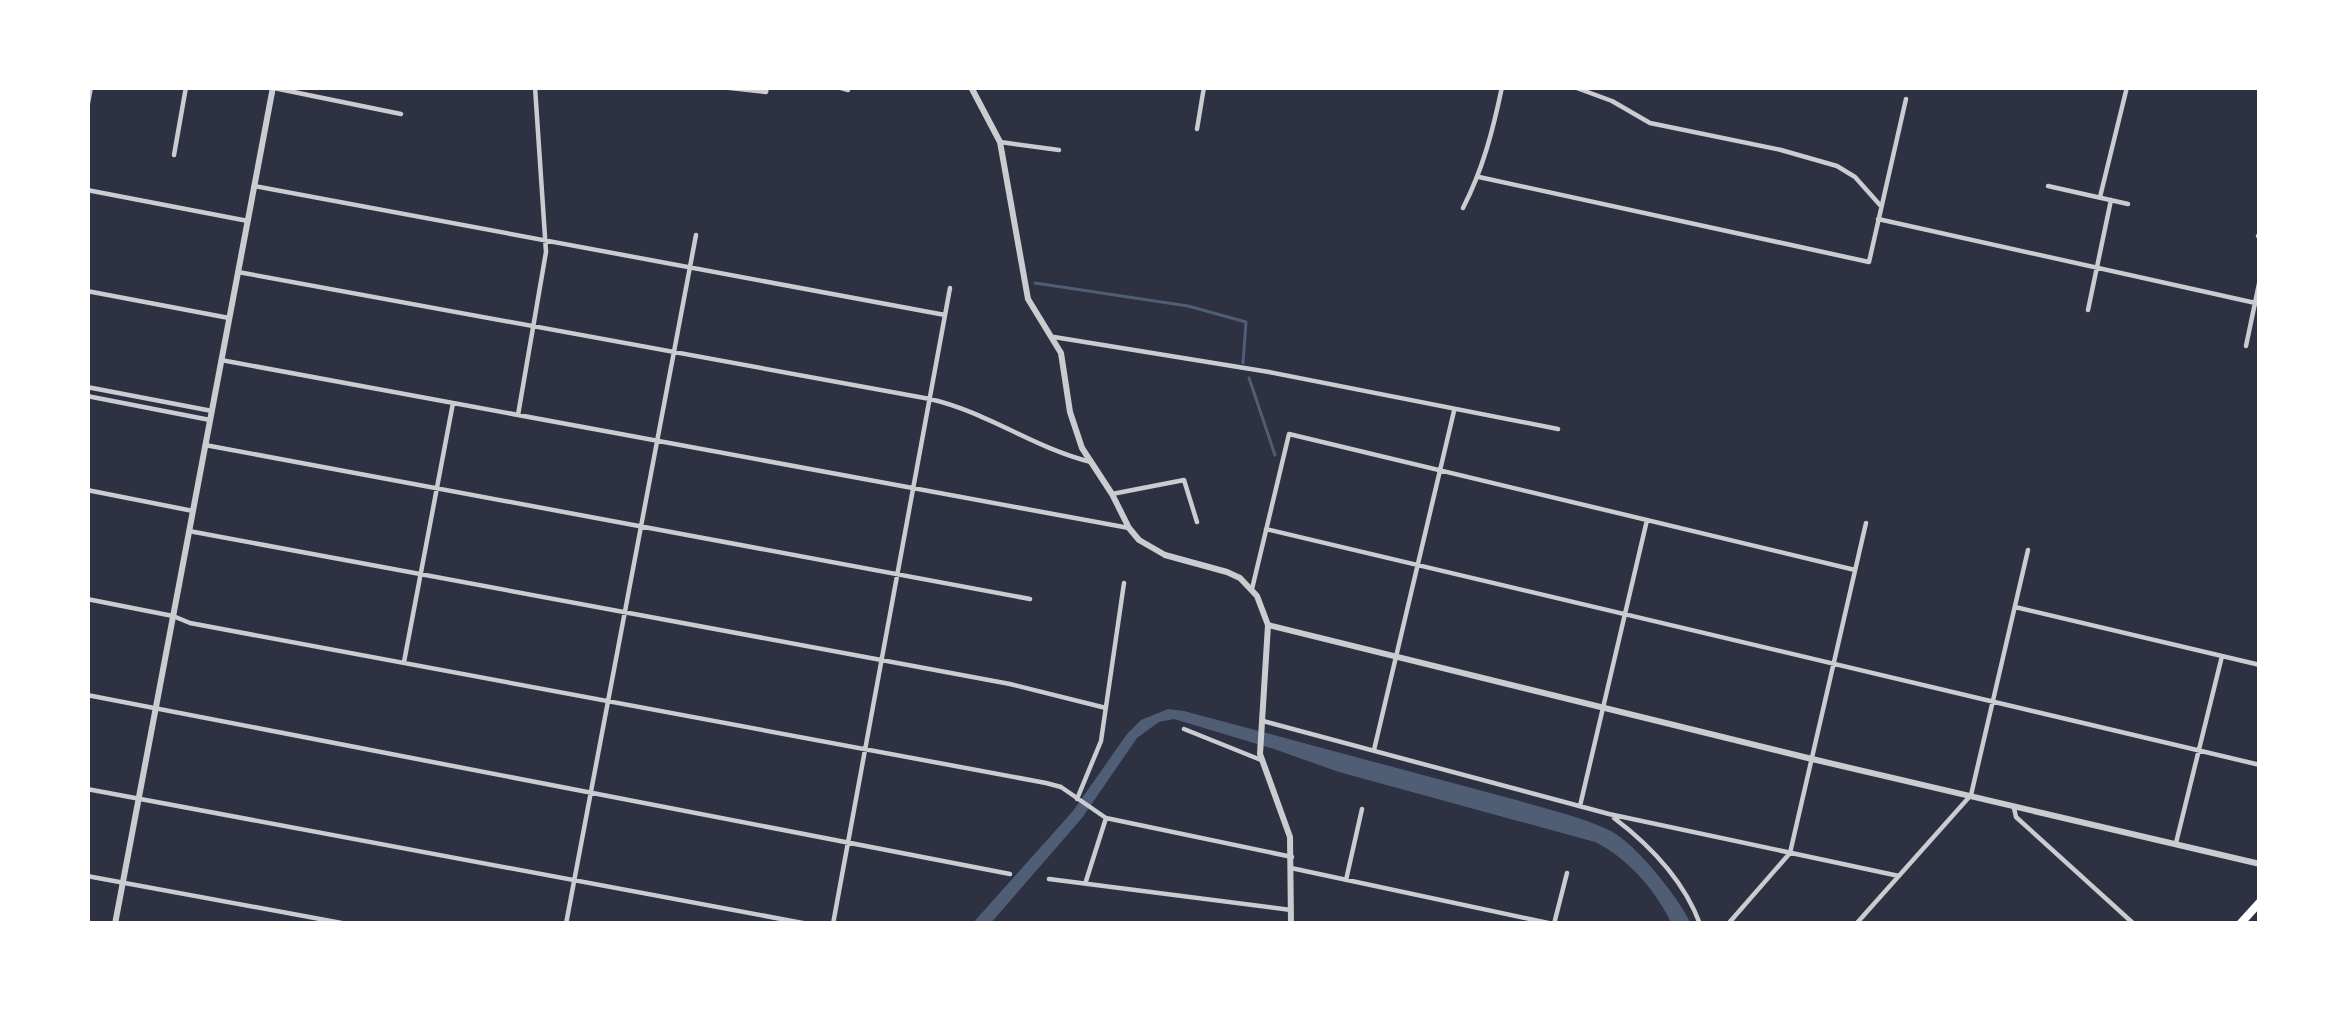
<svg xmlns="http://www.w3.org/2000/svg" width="2347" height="1011" viewBox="0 0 2347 1011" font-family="'Noto Serif',serif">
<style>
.water{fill:#4f5d75}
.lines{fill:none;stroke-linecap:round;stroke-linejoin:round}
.stream{stroke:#4f5d75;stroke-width:3}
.minor{stroke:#caccd0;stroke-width:4.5}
.tertiary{stroke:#caccd0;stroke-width:6}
.primary{stroke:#fff;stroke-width:8}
</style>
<rect width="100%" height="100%" fill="#2d3142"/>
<path class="water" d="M 1168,709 L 1184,711 L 1520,801 C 1550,810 1582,817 1611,831 C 1636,844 1679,898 1691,924 L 1672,924 C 1656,891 1629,859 1595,842 L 1339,772 L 1274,749 L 1174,719 L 1159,722 L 1137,738 L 1082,818 L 990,924 L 972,924 L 1073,811 L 1127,734 L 1141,720 Z"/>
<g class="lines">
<path class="stream" d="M 1035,283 L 1188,306 L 1246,322 L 1243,363
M 1249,378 L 1275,455"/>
<path class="minor" d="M 269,87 L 401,114
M 721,87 L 766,92 L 767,87
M 838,87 L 848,90
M 1574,87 L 1612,101 L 1650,123 L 1781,150 L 1837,166 L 1855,177 L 1880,205
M 87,108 L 91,87
M 1197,129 L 1204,87
M 1000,142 L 1059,150
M 174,155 L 186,87
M 1479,177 L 1869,262 L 1906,99
M 254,186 L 945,315
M 2048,186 L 2128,204
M 87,190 L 248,221
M 2100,197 L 2127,87
M 1463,208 C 1483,169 1493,130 1502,87
M 1878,219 L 2260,304
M 2258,236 L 2260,236
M 238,272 L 930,399 C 987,412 1034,448 1091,462
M 87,291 L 229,318
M 2088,310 L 2111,200
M 1054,337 L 1269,372 L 1558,429
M 2246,346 L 2260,279
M 221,360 L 1129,528
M 87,387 L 212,411
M 87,396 L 210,420
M 518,415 L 546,252 L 535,87
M 205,445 L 1030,599
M 87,490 L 193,511
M 1112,494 L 1184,480 L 1197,522
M 1266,529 L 2260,765
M 189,531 L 1010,684 L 1106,708
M 1252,589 L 1289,434 L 1855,570
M 87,599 L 173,616 L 190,623 L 1046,783 L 1061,787 L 1106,818 L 1292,857
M 2015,607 L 2260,665
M 404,662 L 453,403
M 87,695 L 1010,874
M 1263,721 L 1609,814 L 1899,876
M 1184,729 L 1261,760
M 1374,750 L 1454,411
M 87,789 L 808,924
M 1077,799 L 1101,741 L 1124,583
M 1580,806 L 1647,520
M 2014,808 L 2016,817 L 2134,924
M 1614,818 C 1651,846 1684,881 1700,924
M 2176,843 L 2222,656
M 1291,868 L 1553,924
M 87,876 L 347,924
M 1049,879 L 1291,910
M 1346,880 L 1362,809
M 1086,881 L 1106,818
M 566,924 L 696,235
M 833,924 L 950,288
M 1554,924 L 1567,873
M 1728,924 L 1790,853 L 1866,523
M 1856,924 L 1971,795 L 2028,550"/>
<path class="tertiary" d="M 971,87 L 1000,142 L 1028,299 L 1061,353 L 1070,412 L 1082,448 L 1112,494 L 1129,528 L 1139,540 L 1165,555 L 1227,572 L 1240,578 L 1257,596 L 1268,625 L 1260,754 L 1290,837 L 1291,924
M 1268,625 L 1812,759 L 2260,864
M 115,924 L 273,87"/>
<path class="primary" d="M 2240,924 L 2260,902"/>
</g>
<rect width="2347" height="1011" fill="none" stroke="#ffffff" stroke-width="180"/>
</svg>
